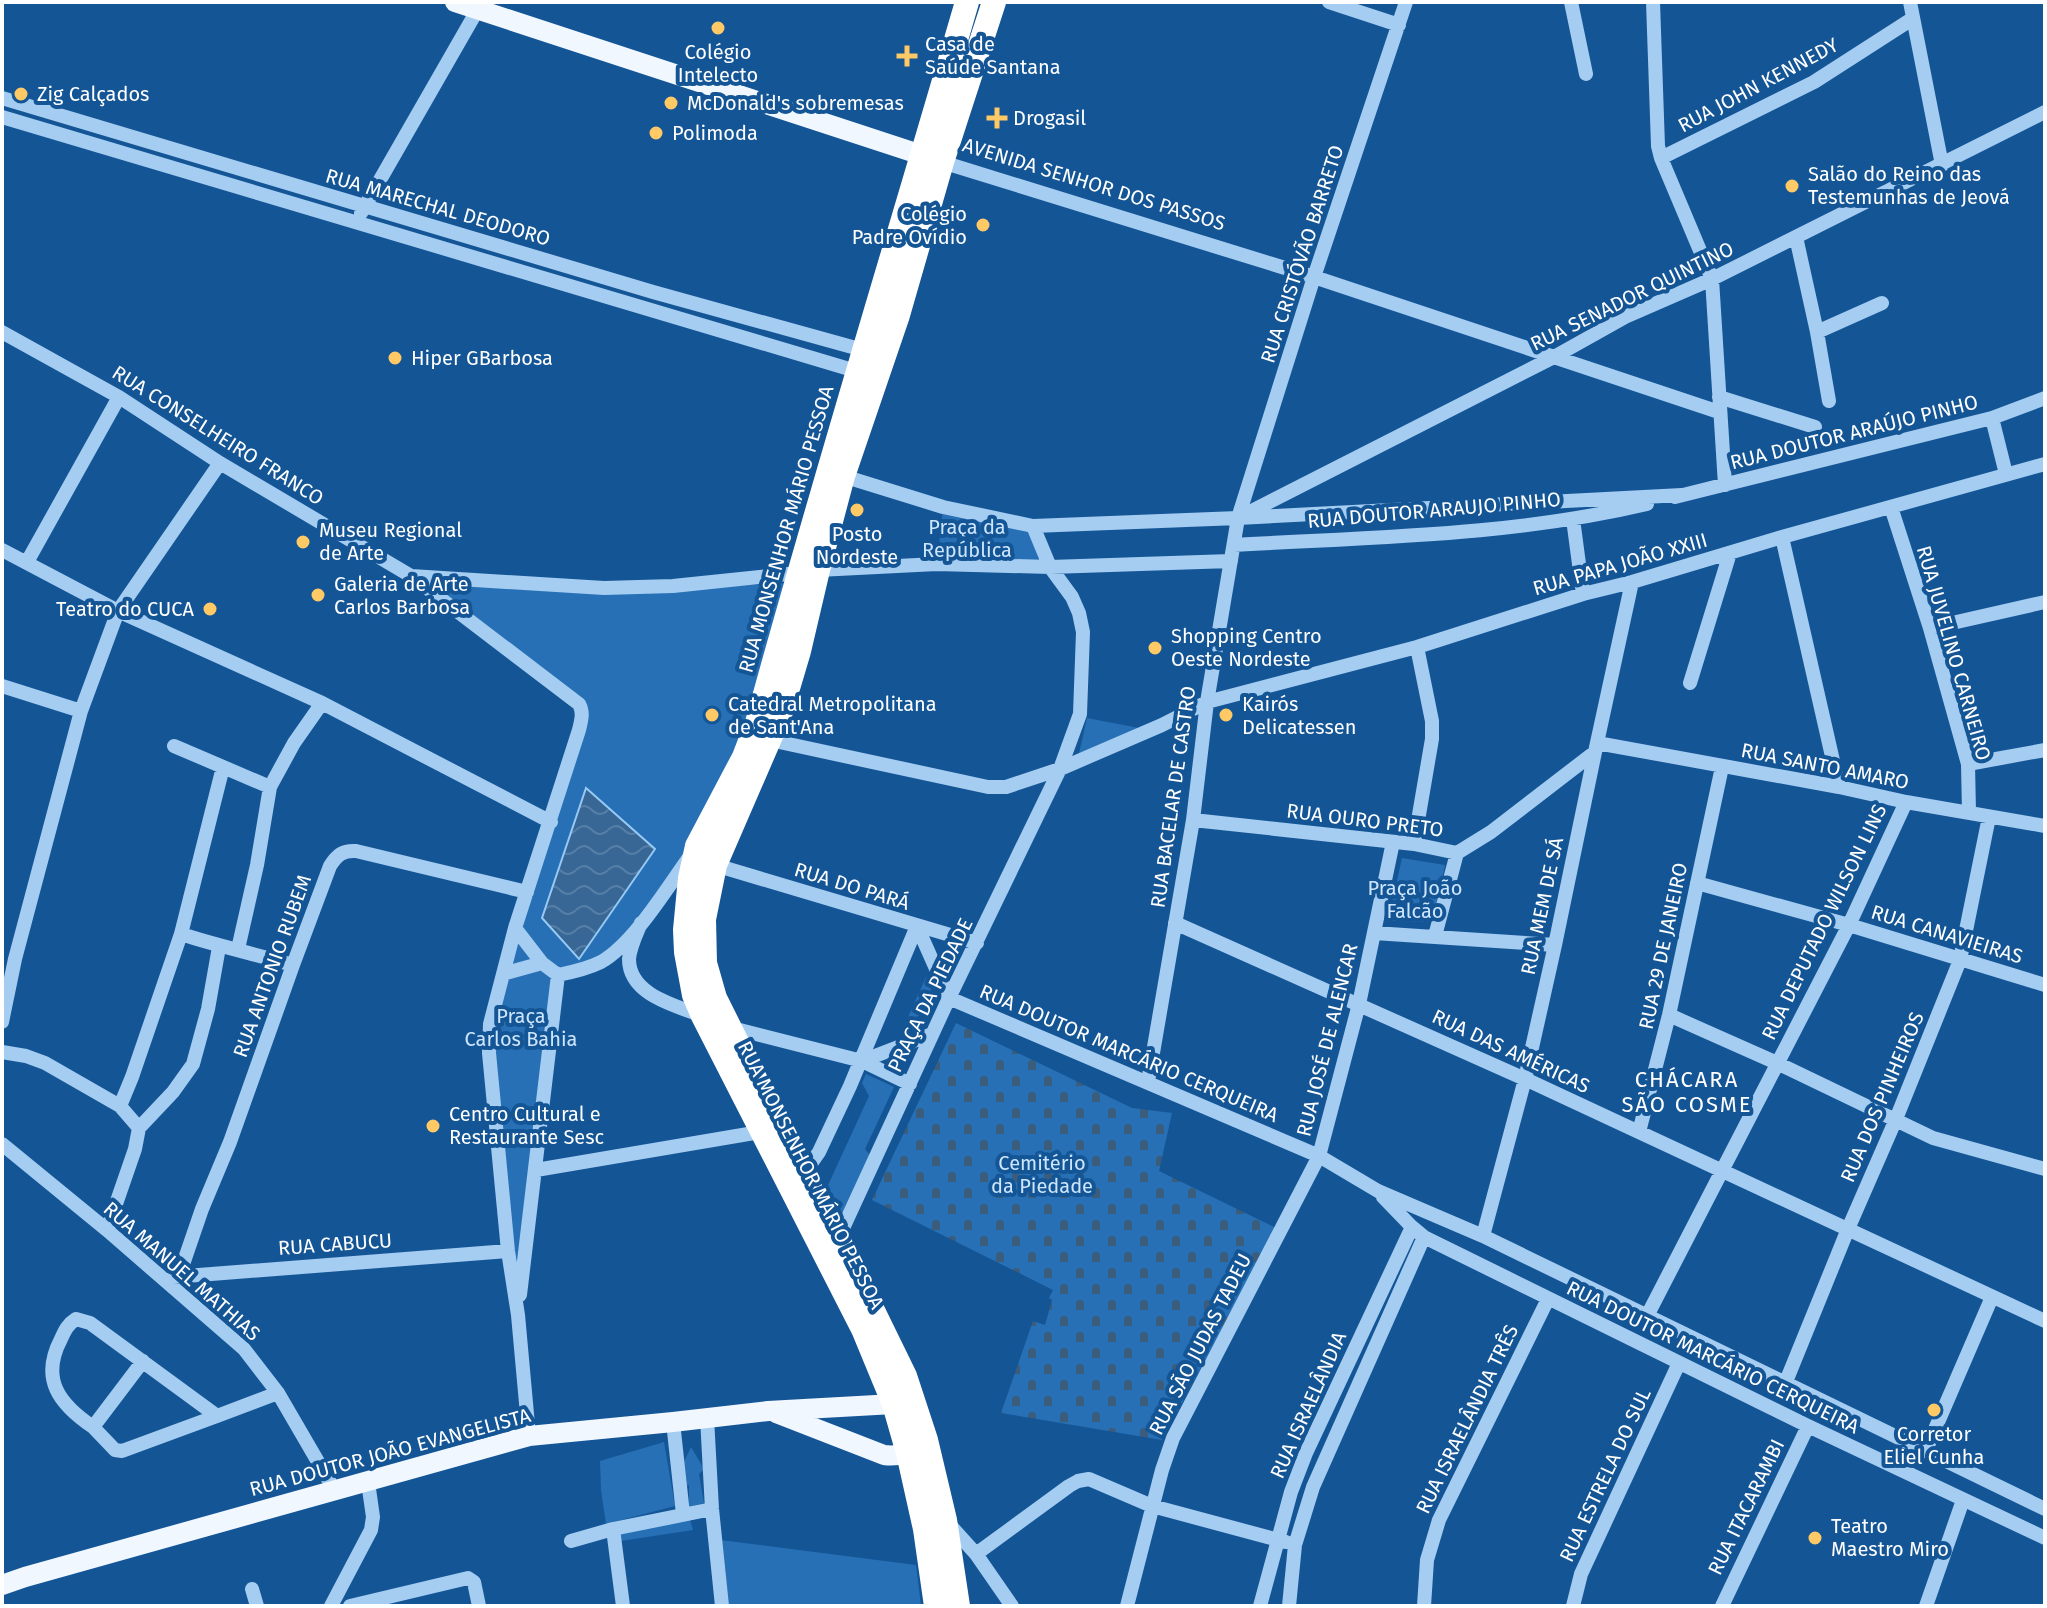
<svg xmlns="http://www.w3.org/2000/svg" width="2047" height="1608" viewBox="0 0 2047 1608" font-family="'Fira Sans',sans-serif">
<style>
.cemetery{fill:url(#cemetery-stones)}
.park{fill:#2770b5}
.water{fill:url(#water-waves);stroke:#97c9f5;stroke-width:2}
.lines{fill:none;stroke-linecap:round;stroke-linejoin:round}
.minor{stroke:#a5cdf2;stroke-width:14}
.major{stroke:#f0f7ff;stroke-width:20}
.highway{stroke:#fff;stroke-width:24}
.poi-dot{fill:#ffc966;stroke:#145596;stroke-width:3}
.labels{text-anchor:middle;stroke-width:8;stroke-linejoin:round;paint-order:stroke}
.poi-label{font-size:20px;fill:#fff;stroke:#145596;text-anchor:start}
.street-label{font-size:20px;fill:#fff;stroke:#145596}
.park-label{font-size:20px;fill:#cde6fd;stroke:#145596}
.neighbourhood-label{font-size:22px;letter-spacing:2px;fill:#fff;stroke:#145596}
</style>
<defs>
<pattern id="cemetery-stones" width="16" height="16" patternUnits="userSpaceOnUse" patternTransform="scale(2)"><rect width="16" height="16" fill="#2770b5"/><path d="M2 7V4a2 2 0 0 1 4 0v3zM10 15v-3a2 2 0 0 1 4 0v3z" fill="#3b5c7b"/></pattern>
<pattern id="water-waves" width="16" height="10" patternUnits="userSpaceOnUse" patternTransform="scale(2)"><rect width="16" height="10" fill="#386796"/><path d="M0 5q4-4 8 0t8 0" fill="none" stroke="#567ea6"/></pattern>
</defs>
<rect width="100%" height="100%" fill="#145596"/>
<path class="cemetery" d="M 956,1023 L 1132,1108 L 1172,1113 L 1159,1171 L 1276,1228 L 1162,1440 L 1001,1413 L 1033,1321 L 1045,1325 L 1052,1300 L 1049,1298 L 1053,1290 L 872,1200 Z"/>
<path class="park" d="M 943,507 L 1033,526 L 1050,567 L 937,564 Z
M 412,576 L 674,589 L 788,583 L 753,721 L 695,843 L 639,921 L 602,958 L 556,973 L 518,1315 L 489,1053 L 519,928 L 583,714 Z
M 1087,718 L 1139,728 L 1078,758 Z
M 1402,858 L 1445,865 L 1434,922 L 1388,921 Z
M 926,977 L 937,1005 L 905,1024 Z
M 866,1074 L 894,1087 L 865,1149 L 871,1156 L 840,1224 L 823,1196 L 869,1096 L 862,1083 Z
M 664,1442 L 675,1506 L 606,1524 L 601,1490 L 600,1461 Z
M 691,1447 L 704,1469 L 699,1474 L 704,1503 L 689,1507 L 689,1485 L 686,1486 L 682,1466 Z
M 689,1516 L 693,1530 L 621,1541 L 618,1531 Z
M 720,1540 L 916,1565 L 921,1606 L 725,1606 Z"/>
<path class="water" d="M 586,788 L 655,849 L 579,959 L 542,918 Z"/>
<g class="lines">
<path class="minor" d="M 1329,2 L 1399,25
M 1571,2 L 1586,74
M 1653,2 L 1658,146 L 1661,158 L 1712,279 L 1725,485
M 1910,2 L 1942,165
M 2,98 L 653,292 L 863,350
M 2,117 L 856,371
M 1661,158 L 1814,82 L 1912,19
M 942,162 L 1314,277 L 1719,412
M 361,213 L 482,2
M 1796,237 L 1817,332 L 1829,401
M 2,332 L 119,397 L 220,463 L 411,576 L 579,704 C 584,713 581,721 579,730 L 515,928 L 490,1024 L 489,1053 L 508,1251 L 518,1315 L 529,1436
M 1817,332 L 1882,303
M 1719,397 L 1815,427
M 1992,418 L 2006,474
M 843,476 L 943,507 L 1033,526 L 1238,518 L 1682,495
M 1675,497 L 1992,418 L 2045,398
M 1891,507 L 1930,628 L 1968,764 L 1969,812
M 1238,518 L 1552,358 L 1627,316 L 1712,279 L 2045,112
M 1573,519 L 1583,594
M 1782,537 L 1839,787
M 1234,545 C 1372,537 1512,536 1647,504
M 2,550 L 118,611 L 322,703 L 551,822
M 27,562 L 119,397
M 411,576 L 604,588 L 673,586 L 798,573 L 818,570 L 937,564 L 1050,567 L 1231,561
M 1930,628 L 2045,602
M 1690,683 L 1730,553
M 2,686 L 81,711
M 770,740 L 988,787 L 1006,787 L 1060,769 L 1162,725 L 1207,702 L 1417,647 L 1583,594 L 1632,582 L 1782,537 L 2045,464
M 1597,743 L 1839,787 L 1906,802 L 2045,826
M 174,746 L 270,787
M 1968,764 L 2045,750
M 1193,820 L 1414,844 L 1457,853 L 1491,832 L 1595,752
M 1414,844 L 1432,739 L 1432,721 L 1417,647
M 715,865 L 977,943
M 1697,883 L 1849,925 L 2045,985
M 641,923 C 636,935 630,947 629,959 C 629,996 678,1006 705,1017
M 1175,923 L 1525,1079 L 2045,1321
M 917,926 L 949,998 L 1319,1156 L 1378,1191 L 1483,1236 L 2045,1509
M 515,928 L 542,963 L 558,975 C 573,972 587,969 601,962 C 634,943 667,888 690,856
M 1374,933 L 1555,945
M 181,934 C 218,946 255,954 293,965
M 1435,936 L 1457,853
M 238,949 L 257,865 L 270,787 L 294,743 L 322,703
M 503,974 L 542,963
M 1669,1015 L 1777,1063 L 1933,1138 L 2045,1169
M 2,1022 L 15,959 L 81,711 L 118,611 L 220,463
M 728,1027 L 862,1061 L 932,1034
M 2,1052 L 26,1056 L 45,1063 L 120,1106 L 139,1128 L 135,1149 L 107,1230
M 862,1061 L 910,1084
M 1148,1082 L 1193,820 L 1207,702 L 1238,518 L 1314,277 L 1406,2
M 120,1106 L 132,1077 L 181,934 L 223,767
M 139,1128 L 173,1092 L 193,1064 L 208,1009 L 219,947
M 1639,1132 L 1669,1015 L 1722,767
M 2,1144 L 107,1230 L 244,1349 L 278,1393 L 335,1491
M 536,1170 L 760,1132
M 803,1175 L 819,1152 L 850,1086 L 917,926
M 1383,1197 L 1412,1227 L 1424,1237 L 1808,1426 L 2045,1538
M 1483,1236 L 1525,1079 L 1555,945 L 1595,752 L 1632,582
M 838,1239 L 949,998 L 1060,769 L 1080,714 L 1083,632 L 1079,613 L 1072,597 L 1050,567 L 1033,526
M 179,1276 L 202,1209 L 230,1142 L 293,965 L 330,866 C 337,855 343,850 356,851 L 527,892
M 173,1277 L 508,1251
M 520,1295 L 558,975
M 1647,1316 L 1849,925 L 1906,802
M 143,1361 L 93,1427 L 115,1450 L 122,1451 L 217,1416
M 1785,1384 L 1848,1229 L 1896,1119 L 1960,960 L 1989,817
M 707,1418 L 712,1509 L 722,1606
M 673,1422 L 683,1514
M 93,1427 C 59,1404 40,1379 61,1339 C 65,1330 68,1324 76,1319 L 90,1323 L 217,1416 L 278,1393
M 1926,1450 L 1992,1297
M 949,1524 L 976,1554 L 1012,1606
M 613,1529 L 623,1606
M 571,1541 L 613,1529 L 712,1509
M 976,1554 L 1069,1486 L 1078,1481 L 1089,1479 L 1152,1506 L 1286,1542
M 252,1589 L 257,1606
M 331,1606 L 371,1530 L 373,1517 L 368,1482
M 350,1606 L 468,1578 L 474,1582 L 479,1606
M 1127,1606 L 1162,1470 L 1173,1438 L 1319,1156 L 1359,1004 L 1393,842
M 1260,1606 L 1291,1492 L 1306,1453 L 1412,1227
M 1289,1606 L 1295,1545 L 1313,1487 L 1424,1237
M 1424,1606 L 1427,1560 L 1439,1520 L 1548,1299
M 1573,1606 L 1581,1574 L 1679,1363
M 1722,1606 L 1808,1426
M 1926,1606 L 1963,1500"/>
<path class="major" d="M 455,2 L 934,159
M 776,1413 L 884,1455 C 899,1457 909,1453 921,1444
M 2,1585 L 25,1577 L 529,1436 L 673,1422 L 768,1411 L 894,1404 L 907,1400"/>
<path class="highway" d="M 936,1606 L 925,1529 L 908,1453 L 894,1404 L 863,1329 L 703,1016 L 694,995 L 686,952 L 685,930 L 690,878 L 697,846 L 744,757 L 757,723 C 823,482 897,243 967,2
M 958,1606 L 945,1520 L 926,1440 L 905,1376 L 838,1239 L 803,1175 L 715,998 L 705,963 L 704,919 L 715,865 L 780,715 L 799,651 L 818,570 L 843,476 L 898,315 L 942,162 L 994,2"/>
</g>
<g class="poi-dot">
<circle cx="718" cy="28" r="8"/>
<path d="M903 44h8v8h8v8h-8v8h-8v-8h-8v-8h8z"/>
<circle cx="21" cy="94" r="8"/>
<circle cx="671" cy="103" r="8"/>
<path d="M993 106h8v8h8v8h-8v8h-8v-8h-8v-8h8z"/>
<circle cx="656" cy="133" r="8"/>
<circle cx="1792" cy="186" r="8"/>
<circle cx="983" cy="225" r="8"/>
<circle cx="395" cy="358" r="8"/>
<circle cx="857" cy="510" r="8"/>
<circle cx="303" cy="542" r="8"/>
<circle cx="318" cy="595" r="8"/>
<circle cx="210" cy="609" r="8"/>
<circle cx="1155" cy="648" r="8"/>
<circle cx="712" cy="715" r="8"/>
<circle cx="1226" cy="715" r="8"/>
<circle cx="433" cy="1126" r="8"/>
<circle cx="1934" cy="1410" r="8"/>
<circle cx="1815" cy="1538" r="8"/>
</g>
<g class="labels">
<g class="poi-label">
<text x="925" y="51">Casa de<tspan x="925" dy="23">Saúde Santana</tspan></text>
<text x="718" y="59" text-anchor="middle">Colégio<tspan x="718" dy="23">Intelecto</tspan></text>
<text x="37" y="101">Zig Calçados</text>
<text x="687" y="110">McDonald's sobremesas</text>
<text x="1013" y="125">Drogasil</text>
<text x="672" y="140">Polimoda</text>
<text x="1808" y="181">Salão do Reino das<tspan x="1808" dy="23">Testemunhas de Jeová</tspan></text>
<text x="967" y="221" text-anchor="end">Colégio<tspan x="967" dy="23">Padre Ovídio</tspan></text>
<text x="411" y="365">Hiper GBarbosa</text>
<text x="319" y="537">Museu Regional<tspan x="319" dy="23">de Arte</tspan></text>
<text x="857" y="541" text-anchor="middle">Posto<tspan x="857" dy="23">Nordeste</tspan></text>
<text x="334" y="591">Galeria de Arte<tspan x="334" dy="23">Carlos Barbosa</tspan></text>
<text x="194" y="616" text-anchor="end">Teatro do CUCA</text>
<text x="1171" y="643">Shopping Centro<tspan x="1171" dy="23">Oeste Nordeste</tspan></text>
<text x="728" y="711">Catedral Metropolitana<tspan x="728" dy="23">de Sant'Ana</tspan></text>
<text x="1242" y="711">Kairós<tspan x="1242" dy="23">Delicatessen</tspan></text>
<text x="449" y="1121">Centro Cultural e<tspan x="449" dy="23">Restaurante Sesc</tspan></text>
<text x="1934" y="1441" text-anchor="middle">Corretor<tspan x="1934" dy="23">Eliel Cunha</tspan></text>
<text x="1831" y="1533">Teatro<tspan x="1831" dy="23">Maestro Miro</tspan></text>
</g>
<g class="street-label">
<text transform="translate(1758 85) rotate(-28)" y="7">RUA JOHN KENNEDY</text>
<text transform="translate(1094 184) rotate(17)" y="7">AVENIDA SENHOR DOS PASSOS</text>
<text transform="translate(438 207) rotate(16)" y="7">RUA MARECHAL DEODORO</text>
<text transform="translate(1302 254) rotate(-72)" y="7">RUA CRISTÓVÃO BARRETO</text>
<text transform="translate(1632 296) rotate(-26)" y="7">RUA SENADOR QUINTINO</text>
<text transform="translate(1854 432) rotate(-14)" y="7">RUA DOUTOR ARAÚJO PINHO</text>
<text transform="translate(218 435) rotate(32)" y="7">RUA CONSELHEIRO FRANCO</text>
<text transform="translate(1434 510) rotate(-5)" y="7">RUA DOUTOR ARAUJO PINHO</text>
<text transform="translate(786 529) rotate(-74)" y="7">RUA MONSENHOR MÁRIO PESSOA</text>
<text transform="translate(1620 564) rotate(-16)" y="7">RUA PAPA JOÃO XXIII</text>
<text transform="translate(1954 653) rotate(74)" y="7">RUA JUVELINO CARNEIRO</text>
<text transform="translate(1825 766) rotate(11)" y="7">RUA SANTO AMARO</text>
<text transform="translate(1173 797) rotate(-82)" y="7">RUA BACELAR DE CASTRO</text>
<text transform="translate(1365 820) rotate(7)" y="7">RUA OURO PRETO</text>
<text transform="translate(852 886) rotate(17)" y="7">RUA DO PARÁ</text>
<text transform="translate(1542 906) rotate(-78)" y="7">RUA MEM DE SÁ</text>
<text transform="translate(1824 922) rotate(-64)" y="7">RUA DEPUTADO WILSON LINS</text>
<text transform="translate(1947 934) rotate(17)" y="7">RUA CANAVIEIRAS</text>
<text transform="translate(1663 946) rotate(-78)" y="7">RUA 29 DE JANEIRO</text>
<text transform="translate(272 966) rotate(-70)" y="7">RUA ANTONIO RUBEM</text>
<text transform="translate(930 995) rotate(-64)" y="7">PRAÇA DA PIEDADE</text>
<text transform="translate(1327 1040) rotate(-76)" y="7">RUA JOSÉ DE ALENCAR</text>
<text transform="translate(1511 1051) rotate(25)" y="7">RUA DAS AMÉRICAS</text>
<text transform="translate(1129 1053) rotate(23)" y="7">RUA DOUTOR MARCÁRIO CERQUEIRA</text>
<text transform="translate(1882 1097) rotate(-67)" y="7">RUA DOS PINHEIROS</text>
<text transform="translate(811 1175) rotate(63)" y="7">RUA MONSENHOR MÁRIO PESSOA</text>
<text transform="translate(335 1244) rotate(-4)" y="7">RUA CABUCU</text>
<text transform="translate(182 1271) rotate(41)" y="7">RUA MANUEL MATHIAS</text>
<text transform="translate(1200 1344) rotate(-63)" y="7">RUA SÃO JUDAS TADEU</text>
<text transform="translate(1713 1357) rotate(26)" y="7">RUA DOUTOR MARCÁRIO CERQUEIRA</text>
<text transform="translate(1308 1405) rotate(-66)" y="7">RUA ISRAELÂNDIA</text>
<text transform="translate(1467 1419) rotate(-64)" y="7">RUA ISRAELÂNDIA TRÊS</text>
<text transform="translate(390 1452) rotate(-15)" y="7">RUA DOUTOR JOÃO EVANGELISTA</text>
<text transform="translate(1605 1475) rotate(-65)" y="7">RUA ESTRELA DO SUL</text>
<text transform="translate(1746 1507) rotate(-64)" y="7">RUA ITACARAMBI</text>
</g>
<g class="park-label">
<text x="967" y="534">Praça da<tspan x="967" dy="23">República</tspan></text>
<text x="1415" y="895">Praça João<tspan x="1415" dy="23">Falcão</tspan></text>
<text x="521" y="1023">Praça<tspan x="521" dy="23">Carlos Bahia</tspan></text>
<text x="1042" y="1170">Cemitério<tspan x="1042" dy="23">da Piedade</tspan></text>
</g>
<g class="neighbourhood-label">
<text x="1687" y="1087">CHÁCARA<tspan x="1687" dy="25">SÃO COSME</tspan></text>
</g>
</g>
<rect width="2047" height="1608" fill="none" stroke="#ffffff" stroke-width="8"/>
</svg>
